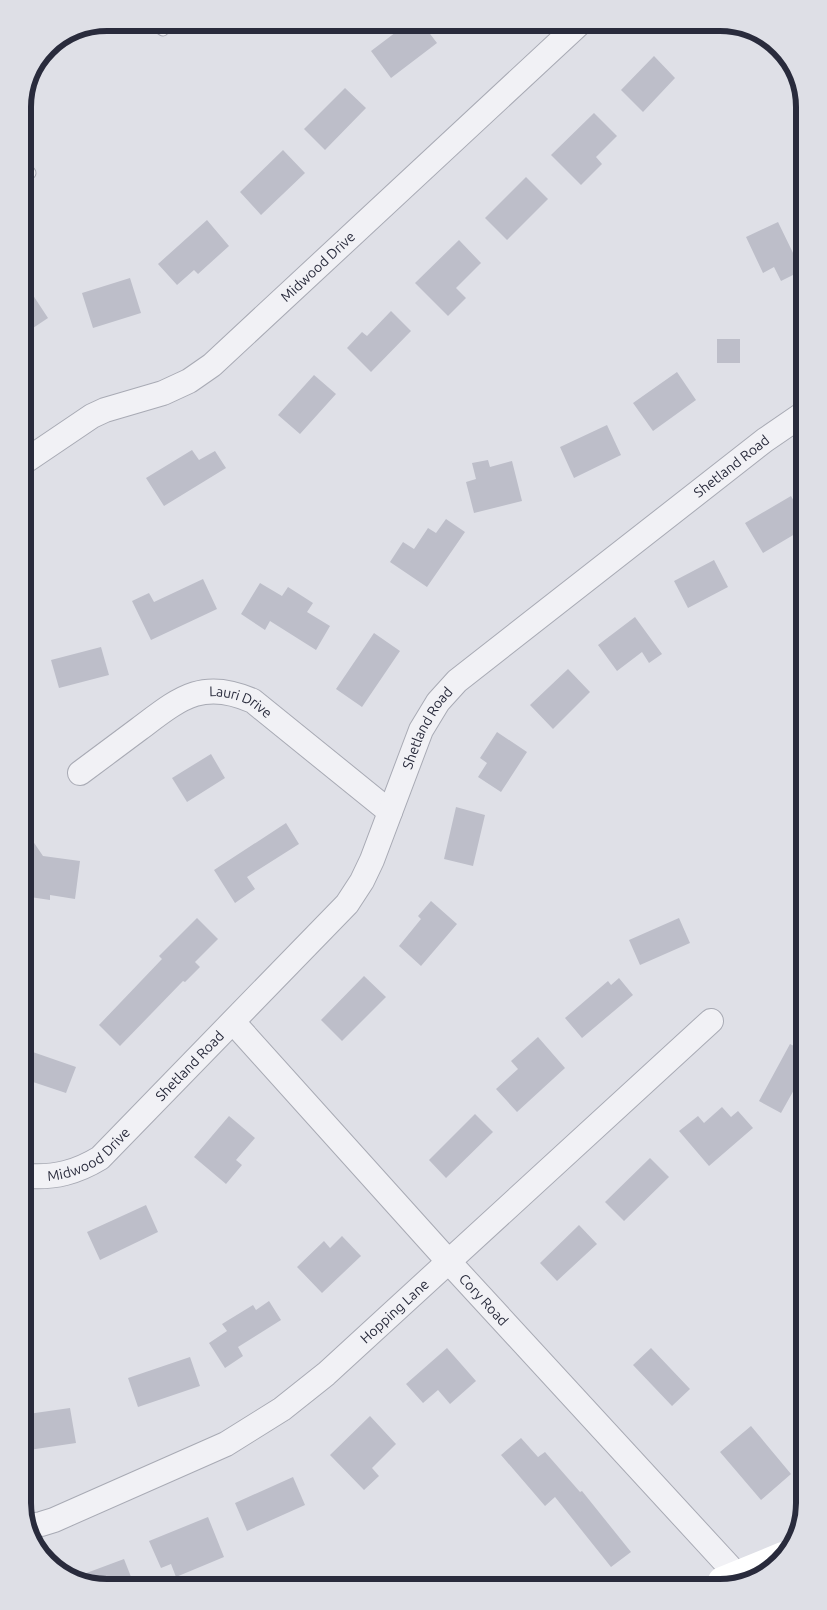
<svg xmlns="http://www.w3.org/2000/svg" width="827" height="1610" viewBox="0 0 827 1610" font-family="Ubuntu,sans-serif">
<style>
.building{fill:#bdbec9}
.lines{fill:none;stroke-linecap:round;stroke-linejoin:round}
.lane-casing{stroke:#a8aab4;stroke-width:13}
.street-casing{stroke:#a8aab4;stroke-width:26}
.lane{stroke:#f1f1f5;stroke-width:11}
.street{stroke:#f1f1f5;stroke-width:24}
.secondary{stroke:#fff;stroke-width:28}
.labels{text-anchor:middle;stroke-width:4;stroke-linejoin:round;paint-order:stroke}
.street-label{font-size:14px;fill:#292b3c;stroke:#eeeff5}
.rim{fill:none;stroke:#292b3c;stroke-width:6}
</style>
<rect width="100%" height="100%" fill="#dfe0e7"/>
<path class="building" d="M 404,26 L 424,26 L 437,43 L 391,78 L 371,51 Z
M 654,56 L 675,78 L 643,112 L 621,90 Z
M 345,88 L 366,108 L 325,150 L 304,129 Z
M 594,113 L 617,136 L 596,157 L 602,164 L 581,185 L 551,155 Z
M 283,150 L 305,173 L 261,215 L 240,192 Z
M 526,177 L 548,199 L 507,240 L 485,218 Z
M 207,220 L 229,246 L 198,274 L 194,270 L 177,285 L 158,264 Z
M 778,222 L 794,255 L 799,252 L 799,272 L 781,281 L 774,267 L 763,273 L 746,237 Z
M 459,240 L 481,263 L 456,288 L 466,298 L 448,316 L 415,283 Z
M 130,278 L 141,313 L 93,328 L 82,293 Z
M 23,280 L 48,318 L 24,334 Z
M 391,311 L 411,331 L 371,372 L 347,348 L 362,332 L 367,336 Z
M 717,339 L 740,339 L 740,363 L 717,363 Z
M 677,372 L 696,400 L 653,431 L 633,403 Z
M 314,375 L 336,394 L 300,434 L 278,415 Z
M 607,425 L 621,455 L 574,478 L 560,447 Z
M 192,450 L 199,460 L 215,451 L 226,468 L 164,506 L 146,478 Z
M 488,460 L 490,467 L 512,461 L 522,501 L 474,513 L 466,482 L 476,479 L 472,463 Z
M 791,496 L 800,512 L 800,531 L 763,553 L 745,523 Z
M 446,519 L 465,532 L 427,587 L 390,562 L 403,542 L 414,549 L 428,528 L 436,533 Z
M 714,560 L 728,587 L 688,608 L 674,581 Z
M 203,579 L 217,609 L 151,640 L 132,601 L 149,593 L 154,602 Z
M 260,583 L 282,596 L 288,587 L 313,603 L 307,612 L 330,626 L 316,650 L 270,621 L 265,630 L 241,614 Z
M 635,617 L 662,654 L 649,663 L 642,652 L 617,671 L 598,645 Z
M 374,633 L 400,651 L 362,707 L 336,689 Z
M 101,647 L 109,675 L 59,688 L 51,660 Z
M 568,669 L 590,692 L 553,729 L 530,705 Z
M 497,732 L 527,752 L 501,792 L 478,777 L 487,763 L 480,758 Z
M 211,754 L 225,778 L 187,802 L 172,778 Z
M 456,807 L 485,815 L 473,866 L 444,859 Z
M 286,823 L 299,844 L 247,877 L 255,889 L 235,903 L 214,870 Z
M 26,831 L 43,856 L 80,861 L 75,899 L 50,895 L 50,900 L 30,897 L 32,880 L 26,872 Z
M 431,901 L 457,924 L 421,966 L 399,946 L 421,919 L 418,916 Z
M 197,918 L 218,939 L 195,962 L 200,967 L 185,982 L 183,981 L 120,1046 L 99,1025 L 162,959 L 159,956 Z
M 679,918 L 690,943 L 640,965 L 629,940 Z
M 364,976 L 386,997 L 342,1041 L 321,1020 Z
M 619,978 L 633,995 L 582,1038 L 565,1018 L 608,981 L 611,985 Z
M 538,1037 L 565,1068 L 517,1112 L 496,1089 L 518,1069 L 511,1061 Z
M 790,1044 L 802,1050 L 803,1092 L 795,1088 L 781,1113 L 759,1101 Z
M 27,1050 L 76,1067 L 66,1093 L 27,1080 Z
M 722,1107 L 731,1117 L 738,1111 L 753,1128 L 709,1166 L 679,1131 L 698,1116 L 704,1123 Z
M 475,1114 L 493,1132 L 446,1178 L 429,1160 Z
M 229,1116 L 255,1138 L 236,1160 L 242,1165 L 226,1184 L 194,1157 Z
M 650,1158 L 669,1177 L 624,1221 L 605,1202 Z
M 146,1205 L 158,1232 L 100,1260 L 87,1232 Z
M 579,1225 L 597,1244 L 557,1281 L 540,1263 Z
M 342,1236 L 361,1256 L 322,1293 L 297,1267 L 324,1241 L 330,1248 Z
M 269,1301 L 281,1320 L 238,1347 L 243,1356 L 225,1368 L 209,1343 L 227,1331 L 222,1324 L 253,1305 L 256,1310 Z
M 447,1348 L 476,1381 L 450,1404 L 438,1390 L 423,1403 L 406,1384 Z
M 651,1348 L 690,1389 L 672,1406 L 633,1365 Z
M 190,1357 L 200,1386 L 138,1407 L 128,1378 Z
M 70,1408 L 76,1443 L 29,1450 L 28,1414 Z
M 370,1416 L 396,1444 L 372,1468 L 379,1476 L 364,1490 L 330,1455 Z
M 751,1426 L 791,1474 L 761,1500 L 720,1452 Z
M 521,1438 L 538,1457 L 545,1452 L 580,1492 L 582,1491 L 631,1552 L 611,1567 L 555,1497 L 545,1506 L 501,1455 Z
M 293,1477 L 305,1505 L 247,1531 L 235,1503 Z
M 208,1517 L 224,1557 L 176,1577 L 171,1564 L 161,1568 L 149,1541 Z
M 124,1559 L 135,1587 L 102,1587 L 73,1578 Z"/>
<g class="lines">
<defs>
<path id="lane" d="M 160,28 L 163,30 L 164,28
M 23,164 L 30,173 L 23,179"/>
<g id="street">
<path id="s1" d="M 24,462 L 92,416 L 105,410 L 163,393 L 189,381 L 212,365 L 579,24"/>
<path id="s2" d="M 80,773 C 100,758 119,744 139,729 C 179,699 202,678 253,701 L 390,812"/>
<path id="s3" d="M 233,1022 L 449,1262 L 737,1575"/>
<path id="s4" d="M 27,1176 C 55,1178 77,1172 100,1158 L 347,904 L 362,881 L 372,860 L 421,730 L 438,702 L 457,681 L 765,440 L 800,416"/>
<path id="s5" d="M 29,1526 L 41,1524 L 54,1520 L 226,1444 L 282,1409 L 326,1374 L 711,1021"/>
</g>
</defs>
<use href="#lane" class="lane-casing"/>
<use href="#street" class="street-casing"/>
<use href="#lane" class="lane"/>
<use href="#street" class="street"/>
<path class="secondary" d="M 722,1581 L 783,1556"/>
</g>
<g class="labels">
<g class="street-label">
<text dy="5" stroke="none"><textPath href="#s1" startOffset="358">Midwood Drive</textPath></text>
<text dy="5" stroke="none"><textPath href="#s4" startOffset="1030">Shetland Road</textPath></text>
<text dy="5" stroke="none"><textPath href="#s2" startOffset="188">Lauri Drive</textPath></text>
<text dy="5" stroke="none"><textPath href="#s4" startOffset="625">Shetland Road</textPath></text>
<text dy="5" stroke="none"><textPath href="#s4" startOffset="205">Shetland Road</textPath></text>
<text dy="5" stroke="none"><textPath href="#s4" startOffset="68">Midwood Drive</textPath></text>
<text dy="5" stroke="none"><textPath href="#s3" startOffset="374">Cory Road</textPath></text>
<text dy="5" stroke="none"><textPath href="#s5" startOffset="429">Hopping Lane</textPath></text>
</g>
</g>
<path d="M0 0H827V1610H0ZM107 31H720A76 76 0 0 1 796 107V1503A76 76 0 0 1 720 1579H107A76 76 0 0 1 31 1503V107A76 76 0 0 1 107 31Z" fill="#dedfe6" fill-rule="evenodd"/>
<path class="rim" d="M107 31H720A76 76 0 0 1 796 107V1503A76 76 0 0 1 720 1579H107A76 76 0 0 1 31 1503V107A76 76 0 0 1 107 31Z"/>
</svg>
